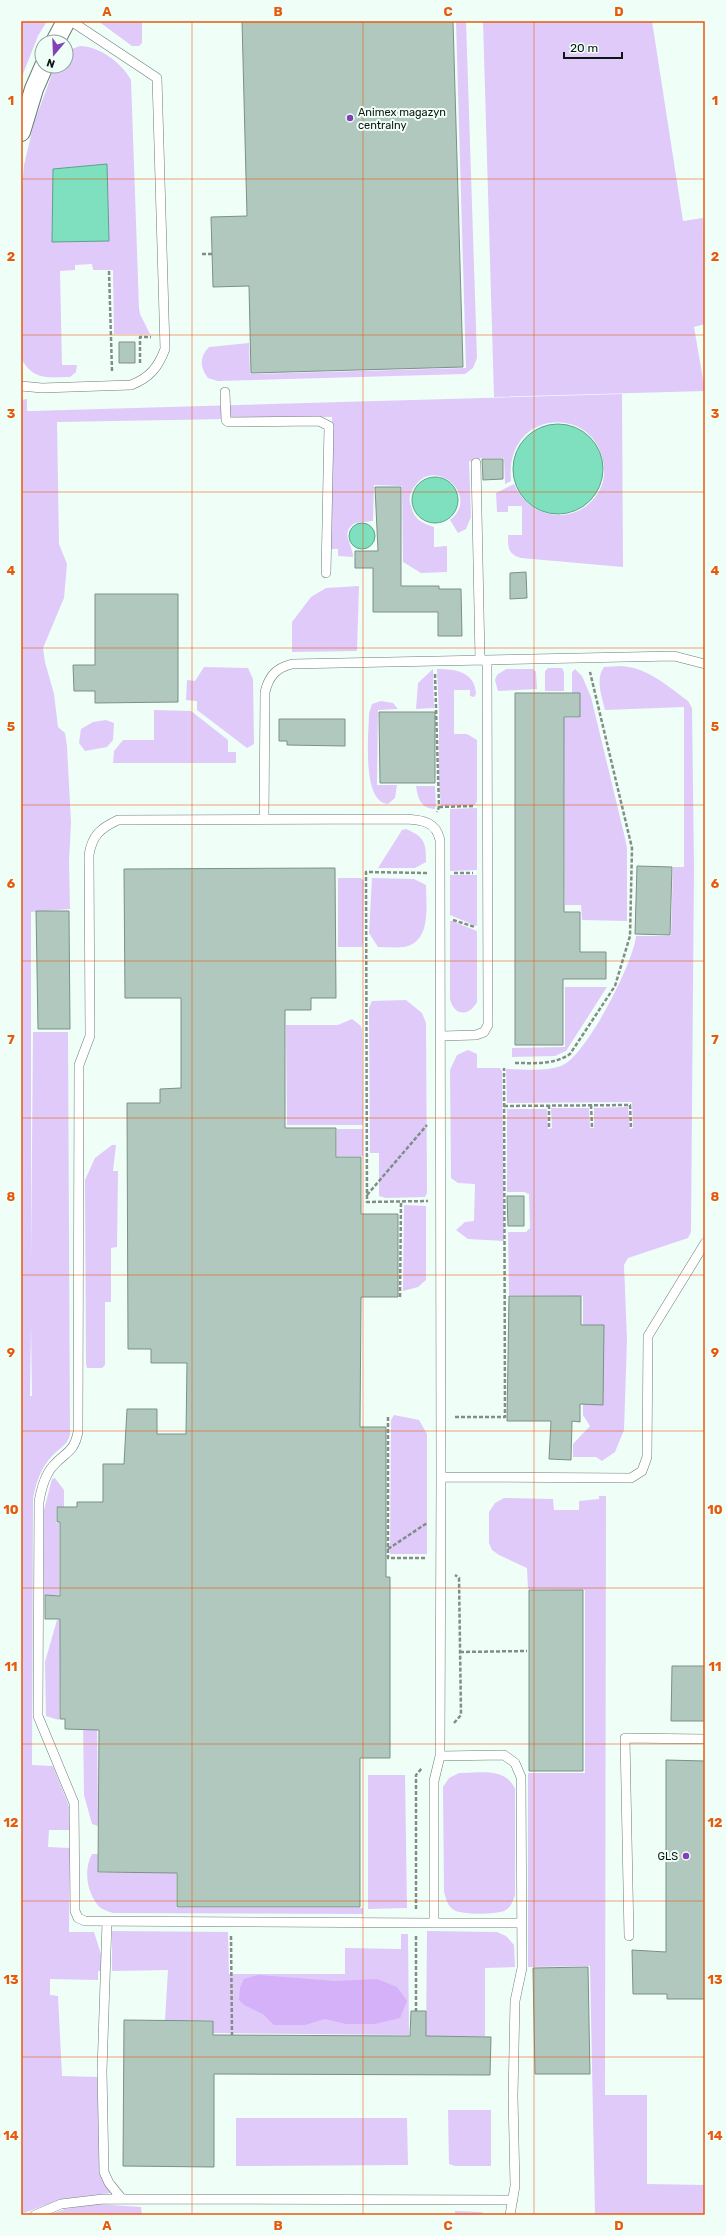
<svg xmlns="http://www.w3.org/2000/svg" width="726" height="2236" viewBox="0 0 726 2236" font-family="Rubik,sans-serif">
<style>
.green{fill:#e0caf9;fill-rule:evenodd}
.forest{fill:#d4b1f8}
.water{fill:#7ee0be;stroke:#5ca38b}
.building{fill:#b0c8be;stroke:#7b9188}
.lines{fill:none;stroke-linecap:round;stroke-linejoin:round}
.lane-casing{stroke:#687e75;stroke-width:10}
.street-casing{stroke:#687e75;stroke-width:20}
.path{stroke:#828d88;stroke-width:2.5;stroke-dasharray:4 2;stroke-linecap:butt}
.lane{stroke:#fff;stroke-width:9}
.street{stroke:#fff;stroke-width:18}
.grid{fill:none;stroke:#e8590c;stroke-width:1;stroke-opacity:0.55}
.poi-dot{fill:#8241b6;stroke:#f0fef8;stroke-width:1.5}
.labels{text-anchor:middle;stroke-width:4;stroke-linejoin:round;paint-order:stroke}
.poi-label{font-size:11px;fill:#0e1613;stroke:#f0fef8;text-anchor:start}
.neatline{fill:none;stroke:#e8590c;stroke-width:1.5}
.grid-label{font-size:13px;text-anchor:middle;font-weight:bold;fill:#e8590c}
</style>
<rect width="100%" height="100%" fill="#f0fef8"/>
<path class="green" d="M 21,21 L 47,21 L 38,36 L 21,79 Z
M 98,21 L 142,21 L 142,43 L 139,46 L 132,46 Z
M 456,21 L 466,21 L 477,358 L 473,368 L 465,374 L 218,381 L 208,378 C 200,368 199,357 209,347 L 249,343 L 250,374 L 466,368 Z
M 483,21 L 652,21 L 683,221 L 703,218 L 705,324 L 694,327 L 705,391 L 494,397 Z
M 80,46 C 99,46 122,63 131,80 L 139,308 L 140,314 L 150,334 L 114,334 L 113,270 L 93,270 L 92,264 L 75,265 L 75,270 L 60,271 L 62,365 L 77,365 L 76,372 L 70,377 C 48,377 33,381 21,358 L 21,201 L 24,165 L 34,123 L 55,66 L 66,66 L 66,51 Z
M 622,394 L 623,567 L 521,558 C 508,554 508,548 508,535 L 522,535 L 522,506 L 508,506 L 508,512 L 497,512 L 496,493 L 514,484 C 527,515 566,526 591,502 C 600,493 605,481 604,469 C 600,403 504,407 511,481 L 505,484 L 504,458 L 480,458 L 480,461 L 469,461 L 471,517 L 466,529 L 458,533 L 450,520 C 481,496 435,456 415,486 C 410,492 408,498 411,506 C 414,519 421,523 434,527 L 434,547 L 447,546 L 447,572 L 421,573 L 403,562 L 402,486 L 374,485 L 373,521 L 355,523 C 339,533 353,544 353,557 L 338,556 L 338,549 L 331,549 L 332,417 L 57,422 L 59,544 L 67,564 L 64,598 L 43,648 L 45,662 L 54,694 L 58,727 L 65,733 L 67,746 L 71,823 L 69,861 L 70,909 L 31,912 L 31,1260 L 33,1032 L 68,1032 L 70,1435 C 67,1446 59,1448 52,1456 C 41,1467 35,1485 33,1500 L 32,1765 L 53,1766 L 69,1806 L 70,1830 L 49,1830 L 48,1847 L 70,1848 L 69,1932 L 94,1932 L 101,1954 L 101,1971 L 98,1971 L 98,1980 L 50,1979 L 50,1995 L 58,1996 L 62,2076 L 98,2077 L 99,2173 L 111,2193 L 62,2199 L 21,2214 L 21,400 L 27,399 L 27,411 L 31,411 ZM 31,1325 L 32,1396 L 30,1396 Z
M 359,586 L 357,651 L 292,652 L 292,622 L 311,597 L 326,588 Z
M 621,666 C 646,667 668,686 688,701 L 692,708 L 694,867 L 691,1232 L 688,1238 L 628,1258 L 624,1265 L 627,1339 L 624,1430 L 615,1452 L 602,1461 L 596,1457 L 573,1457 L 573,1444 L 590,1426 L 583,1415 L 583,1296 L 509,1295 L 508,1232 L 526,1232 L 530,1228 L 529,1194 L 524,1192 L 507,1192 L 507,1109 L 547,1109 L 548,1129 L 552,1128 L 551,1108 L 589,1108 L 590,1128 L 594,1128 L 594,1108 L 628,1107 L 630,1129 L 633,1128 L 632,1102 L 507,1103 L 506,1069 C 523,1069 545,1072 561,1066 C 585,1058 634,962 636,936 L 671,936 L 673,867 L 684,867 L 684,707 L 605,710 C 602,697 595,679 604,667 Z
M 204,667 L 248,668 L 253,679 L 254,744 L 247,748 L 197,710 L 197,701 L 186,700 L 187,680 L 195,681 Z
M 548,668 L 562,668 L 564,672 L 564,691 L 545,691 L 545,671 Z
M 433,669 L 434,708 L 416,709 L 418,683 Z
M 437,669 C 456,669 475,672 476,694 L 474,697 L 470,696 L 470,690 L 454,690 L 454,734 L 467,734 L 477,740 L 477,801 L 475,805 L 441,806 L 439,784 L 439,713 Z
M 506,669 L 533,669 L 536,672 L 537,689 L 498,691 L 495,680 L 497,675 Z
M 575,669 L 582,676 L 591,697 L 625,838 L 627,848 L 627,921 L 582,920 L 581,905 L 565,905 L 564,718 L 580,718 L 580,693 L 572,693 L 572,672 Z
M 381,701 L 393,703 L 398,709 L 378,710 L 377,785 L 397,785 L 395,798 L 388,804 C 361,802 369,733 369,713 L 372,704 Z
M 154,710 L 191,711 L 228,740 L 228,752 L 236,752 L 236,763 L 113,763 L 114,751 L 123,740 L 154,740 Z
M 106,720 L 114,723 L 113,740 L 107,747 L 85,751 L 79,743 L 81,729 L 93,722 Z
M 416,786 L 435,786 L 436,805 L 435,809 C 420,808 418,798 416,786 Z
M 477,808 L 477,870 L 450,871 L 450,809 Z
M 406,829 C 425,837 426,843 426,862 L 415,868 L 378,868 L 402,830 Z
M 450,875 L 477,875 L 477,925 L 476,926 L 450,915 Z
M 338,878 L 361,878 L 364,881 L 363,944 L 362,947 L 338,947 Z
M 372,878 L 414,879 L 426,885 C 426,905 432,942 404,947 C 396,948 387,947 378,947 L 369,933 Z
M 450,921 L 452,921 L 477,931 L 477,1002 C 469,1017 454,1016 450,999 Z
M 565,987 L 607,987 L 566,1051 L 555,1056 L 512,1057 L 512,1048 L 565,1047 Z
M 406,1000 L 422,1013 L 426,1023 L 427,1193 L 425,1197 L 386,1198 L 379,1196 L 379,1153 L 370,1153 L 369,1008 L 372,1001 Z
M 352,1019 L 361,1026 L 362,1030 L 363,1125 L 287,1125 L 286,1025 L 338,1025 Z
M 468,1050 L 477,1054 L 477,1068 L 500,1068 L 502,1071 L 504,1241 L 468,1239 L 456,1230 L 465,1222 L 474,1221 L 475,1184 L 458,1183 L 451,1178 L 450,1070 L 457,1055 Z
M 337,1129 L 363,1129 L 363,1156 L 337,1156 Z
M 112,1145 L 116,1145 L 113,1171 L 118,1171 L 117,1247 L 111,1248 L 111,1302 L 105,1302 L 105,1365 L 102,1368 L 87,1368 L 86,1364 L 85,1180 L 95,1158 Z
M 404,1205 L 426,1206 L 426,1280 L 418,1287 L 403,1291 Z
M 394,1415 L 419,1420 L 427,1434 L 427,1554 L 390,1554 L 391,1420 Z
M 55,1478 L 64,1490 L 64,1507 L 56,1507 L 56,1523 L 59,1523 L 59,1595 L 44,1595 L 44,1510 L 52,1479 Z
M 599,1496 L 606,1496 L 605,2095 L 647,2095 L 647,2184 L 705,2185 L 705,2215 L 595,2215 L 590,1966 L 528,1967 L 528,1773 L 585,1773 L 585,1590 L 528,1589 L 527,1568 L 499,1555 L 492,1550 L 489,1543 L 489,1512 L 495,1503 L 504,1498 L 553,1499 L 554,1510 L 579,1510 L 579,1501 L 599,1499 Z
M 57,1620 L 60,1620 L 59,1720 L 46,1716 L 45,1662 Z
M 83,1720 L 97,1720 L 98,1826 L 92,1824 L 84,1795 Z
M 459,1773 C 479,1773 506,1767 515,1789 L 515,1895 C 513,1901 511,1907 506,1910 C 497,1915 462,1915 454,1910 C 447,1906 446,1898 444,1892 L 443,1787 L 449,1778 Z
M 368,1775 L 405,1775 L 407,1908 L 368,1909 Z
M 92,1854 L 98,1854 L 98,1873 L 176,1873 L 176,1908 L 363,1908 L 363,1914 L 113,1913 C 107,1911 100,1909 97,1904 C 86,1890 84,1868 92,1854 Z
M 112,1931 L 228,1932 L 229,1974 L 345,1974 L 345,1948 L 401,1949 L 401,1934 L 408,1934 L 409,2035 L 213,2033 L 213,2020 L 165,2020 L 168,1970 L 112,1971 Z
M 427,1931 L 497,1932 L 506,1936 L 514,1945 L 515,1967 L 485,1968 L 485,2036 L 426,2036 Z
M 448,2110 L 491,2110 L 491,2166 L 455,2166 L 449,2164 Z
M 236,2118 L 407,2118 L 408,2165 L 236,2166 Z
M 96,2204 L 141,2207 L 142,2215 L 48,2215 L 65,2209 Z
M 455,2211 L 481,2212 L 486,2215 L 455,2215 Z"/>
<path class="forest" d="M 258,1975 L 336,1981 L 377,1979 L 397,1987 L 407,2001 L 400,2018 L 375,2024 L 346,2024 L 325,2019 L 305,2025 L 274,2025 L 263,2014 L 244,2005 L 239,2000 L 240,1988 L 244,1979 Z"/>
<path class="water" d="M 107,164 L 109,241 L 52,242 L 53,169 Z
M513 469a45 45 0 1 1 90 0a45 45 0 1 1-90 0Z
M412 500a23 23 0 1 1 46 0a23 23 0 1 1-46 0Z
M349 536a13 13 0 1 1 26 0a13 13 0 1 1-26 0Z"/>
<path class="building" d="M 242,21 L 453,21 L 463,367 L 251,373 L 249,286 L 213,287 L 211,217 L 247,216 Z
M 119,342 L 135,342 L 135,363 L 119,363 Z
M 482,459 L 503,459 L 503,479 L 483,480 Z
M 375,487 L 401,487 L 401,586 L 439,586 L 439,589 L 461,589 L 462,636 L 438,636 L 438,612 L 373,612 L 373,568 L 355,568 L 355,551 L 378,551 Z
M 526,572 L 527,598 L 510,599 L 510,573 Z
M 95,594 L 178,594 L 178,702 L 95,703 L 95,691 L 74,691 L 73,665 L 95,665 Z
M 515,693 L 580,693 L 580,717 L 564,717 L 564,912 L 580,912 L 580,952 L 606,952 L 606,979 L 563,979 L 563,1045 L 515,1045 Z
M 379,712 L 435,712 L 435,783 L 380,783 Z
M 279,719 L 345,719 L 345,746 L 287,745 L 287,741 L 279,741 Z
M 637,866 L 672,867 L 670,935 L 635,934 Z
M 335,868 L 336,998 L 311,998 L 311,1010 L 285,1010 L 285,1128 L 336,1128 L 336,1157 L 361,1157 L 361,1214 L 398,1214 L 398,1297 L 361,1297 L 360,1427 L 386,1427 L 386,1577 L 390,1577 L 390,1758 L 360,1758 L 360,1907 L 177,1907 L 177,1873 L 98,1872 L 99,1730 L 65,1729 L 65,1719 L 60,1719 L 60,1619 L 45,1619 L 45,1595 L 60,1596 L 60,1522 L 57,1522 L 57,1507 L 77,1507 L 77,1502 L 103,1502 L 103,1464 L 124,1464 L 127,1409 L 157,1409 L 157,1434 L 186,1434 L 187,1363 L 151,1363 L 151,1349 L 128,1349 L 127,1103 L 160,1103 L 160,1089 L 181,1088 L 181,998 L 125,998 L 124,869 Z
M 36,911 L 69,911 L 70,1029 L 38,1029 Z
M 507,1196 L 524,1196 L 524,1226 L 508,1226 Z
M 509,1296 L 581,1296 L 581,1325 L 604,1325 L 603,1405 L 580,1404 L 580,1422 L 572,1421 L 571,1460 L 549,1459 L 551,1421 L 507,1421 Z
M 529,1590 L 583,1590 L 583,1771 L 529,1771 Z
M 672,1666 L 705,1666 L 705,1721 L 671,1721 Z
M 666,1760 L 705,1761 L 705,1999 L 667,1999 L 667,1994 L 633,1994 L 632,1950 L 666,1952 Z
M 588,1967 L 590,2074 L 535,2074 L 533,1968 Z
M 411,2011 L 426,2011 L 426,2036 L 491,2037 L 490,2075 L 214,2074 L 214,2167 L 123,2166 L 124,2020 L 213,2021 L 213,2035 L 410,2036 Z"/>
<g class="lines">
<defs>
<path id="lane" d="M 21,386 L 42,388 L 131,385 C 149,378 158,368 165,349 L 157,78 L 71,21
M 225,392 L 226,420 L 228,422 L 319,421 L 329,426 L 326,573
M 476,463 L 480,659
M 264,819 L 265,692 C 269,676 276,668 292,664 L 674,656 L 705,664
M 442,1036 L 476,1035 L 484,1032 L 488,1025 L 487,660
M 440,1756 L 441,1477 L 631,1478 L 642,1471 L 647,1457 L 648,1336 L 705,1243
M 107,1922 L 102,2071 L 104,2172 L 109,2183 L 122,2199
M 434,1923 L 85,1921 L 78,1918 L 75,1911 L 74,1803 L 38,1716 L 39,1502 C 41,1490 44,1476 53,1466 C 65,1452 74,1453 78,1432 L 79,1065 L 90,1036 L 89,855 C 92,835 101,828 118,820 L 406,819 C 423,820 436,822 440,840 L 441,1477
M 629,1936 L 625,1738 L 705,1739
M 35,2215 L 61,2204 L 103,2199 L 513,2200
M 510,2215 L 515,2186 L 513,2096 L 515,2001 L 522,1968 L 521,1777 L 515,1763 L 504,1755 L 440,1756 L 434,1781 L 434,1923 L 522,1923"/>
<path id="street" d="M 55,42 L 66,21
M 21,132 L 34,89 L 44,66"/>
</defs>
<use href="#lane" class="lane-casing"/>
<use href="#street" class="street-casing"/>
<path class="path" d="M 202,254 L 212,254
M 109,271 L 112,371
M 140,363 L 140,337 L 151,337
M 435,674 L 439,807 L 437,812
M 439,807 L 474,806
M 427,873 L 366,872 L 367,1202 L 428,1201
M 454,873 L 473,873
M 453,920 L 475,927
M 515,1063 C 534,1063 554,1065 570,1054 L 615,986 L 630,936 L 632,848 L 590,672
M 549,1105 L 549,1128
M 591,1105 L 592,1127
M 504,1106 L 630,1105 L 631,1128
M 367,1195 L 427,1125
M 400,1297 L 401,1201
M 388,1417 L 388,1558 L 426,1558
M 455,1417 L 505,1417 L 504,1068
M 388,1549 L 427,1523
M 460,1652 L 527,1651
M 454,1723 L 461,1715 L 459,1578 L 455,1575
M 416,1909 L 416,1775 L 422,1768
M 231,1936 L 232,2035
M 416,1936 L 416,2011"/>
<use href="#lane" class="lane"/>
<use href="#street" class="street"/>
</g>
<path class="grid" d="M 192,21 L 192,2215M 363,21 L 363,2215M 534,21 L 534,2215M 21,179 L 705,179M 21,335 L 705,335M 21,492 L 705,492M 21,648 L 705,648M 21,805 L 705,805M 21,961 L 705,961M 21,1118 L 705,1118M 21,1275 L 705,1275M 21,1431 L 705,1431M 21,1588 L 705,1588M 21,1744 L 705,1744M 21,1901 L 705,1901M 21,2057 L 705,2057"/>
<g class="poi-dot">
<circle cx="350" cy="118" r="4"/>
<circle cx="686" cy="1856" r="4"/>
</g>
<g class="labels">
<g class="poi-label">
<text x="358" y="116">Animex magazyn<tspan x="358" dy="13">centralny</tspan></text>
<text x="678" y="1860" text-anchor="end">GLS</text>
</g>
</g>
<rect width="726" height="2236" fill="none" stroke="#f0fef8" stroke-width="44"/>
<g transform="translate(54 54) rotate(199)"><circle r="19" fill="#f0fef8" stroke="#96a19c"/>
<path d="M0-3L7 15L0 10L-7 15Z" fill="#8241b6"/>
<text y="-6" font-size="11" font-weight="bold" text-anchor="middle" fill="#0e1613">N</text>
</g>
<path d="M564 52v6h58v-6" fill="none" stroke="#0e1613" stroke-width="2"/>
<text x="570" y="52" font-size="12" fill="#0e1613" stroke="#f0fef8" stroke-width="3" paint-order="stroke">20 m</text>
<rect x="22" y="22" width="682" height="2192" class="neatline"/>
<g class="grid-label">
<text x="107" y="16">A</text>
<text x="278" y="16">B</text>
<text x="448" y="16">C</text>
<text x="619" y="16">D</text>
<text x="11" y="105">1</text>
<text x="715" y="105">1</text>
<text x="11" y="261">2</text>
<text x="715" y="261">2</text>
<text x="11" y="418">3</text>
<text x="715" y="418">3</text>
<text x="11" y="575">4</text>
<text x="715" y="575">4</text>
<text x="11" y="731">5</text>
<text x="715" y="731">5</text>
<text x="11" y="888">6</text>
<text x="715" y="888">6</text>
<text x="11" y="1044">7</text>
<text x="715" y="1044">7</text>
<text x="11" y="1201">8</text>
<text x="715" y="1201">8</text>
<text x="11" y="1357">9</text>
<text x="715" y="1357">9</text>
<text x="11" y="1514">10</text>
<text x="715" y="1514">10</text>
<text x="11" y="1671">11</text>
<text x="715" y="1671">11</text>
<text x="11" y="1827">12</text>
<text x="715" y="1827">12</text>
<text x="11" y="1984">13</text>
<text x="715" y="1984">13</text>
<text x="11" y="2140">14</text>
<text x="715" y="2140">14</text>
<text x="107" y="2230">A</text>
<text x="278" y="2230">B</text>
<text x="448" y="2230">C</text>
<text x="619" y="2230">D</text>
</g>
</svg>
